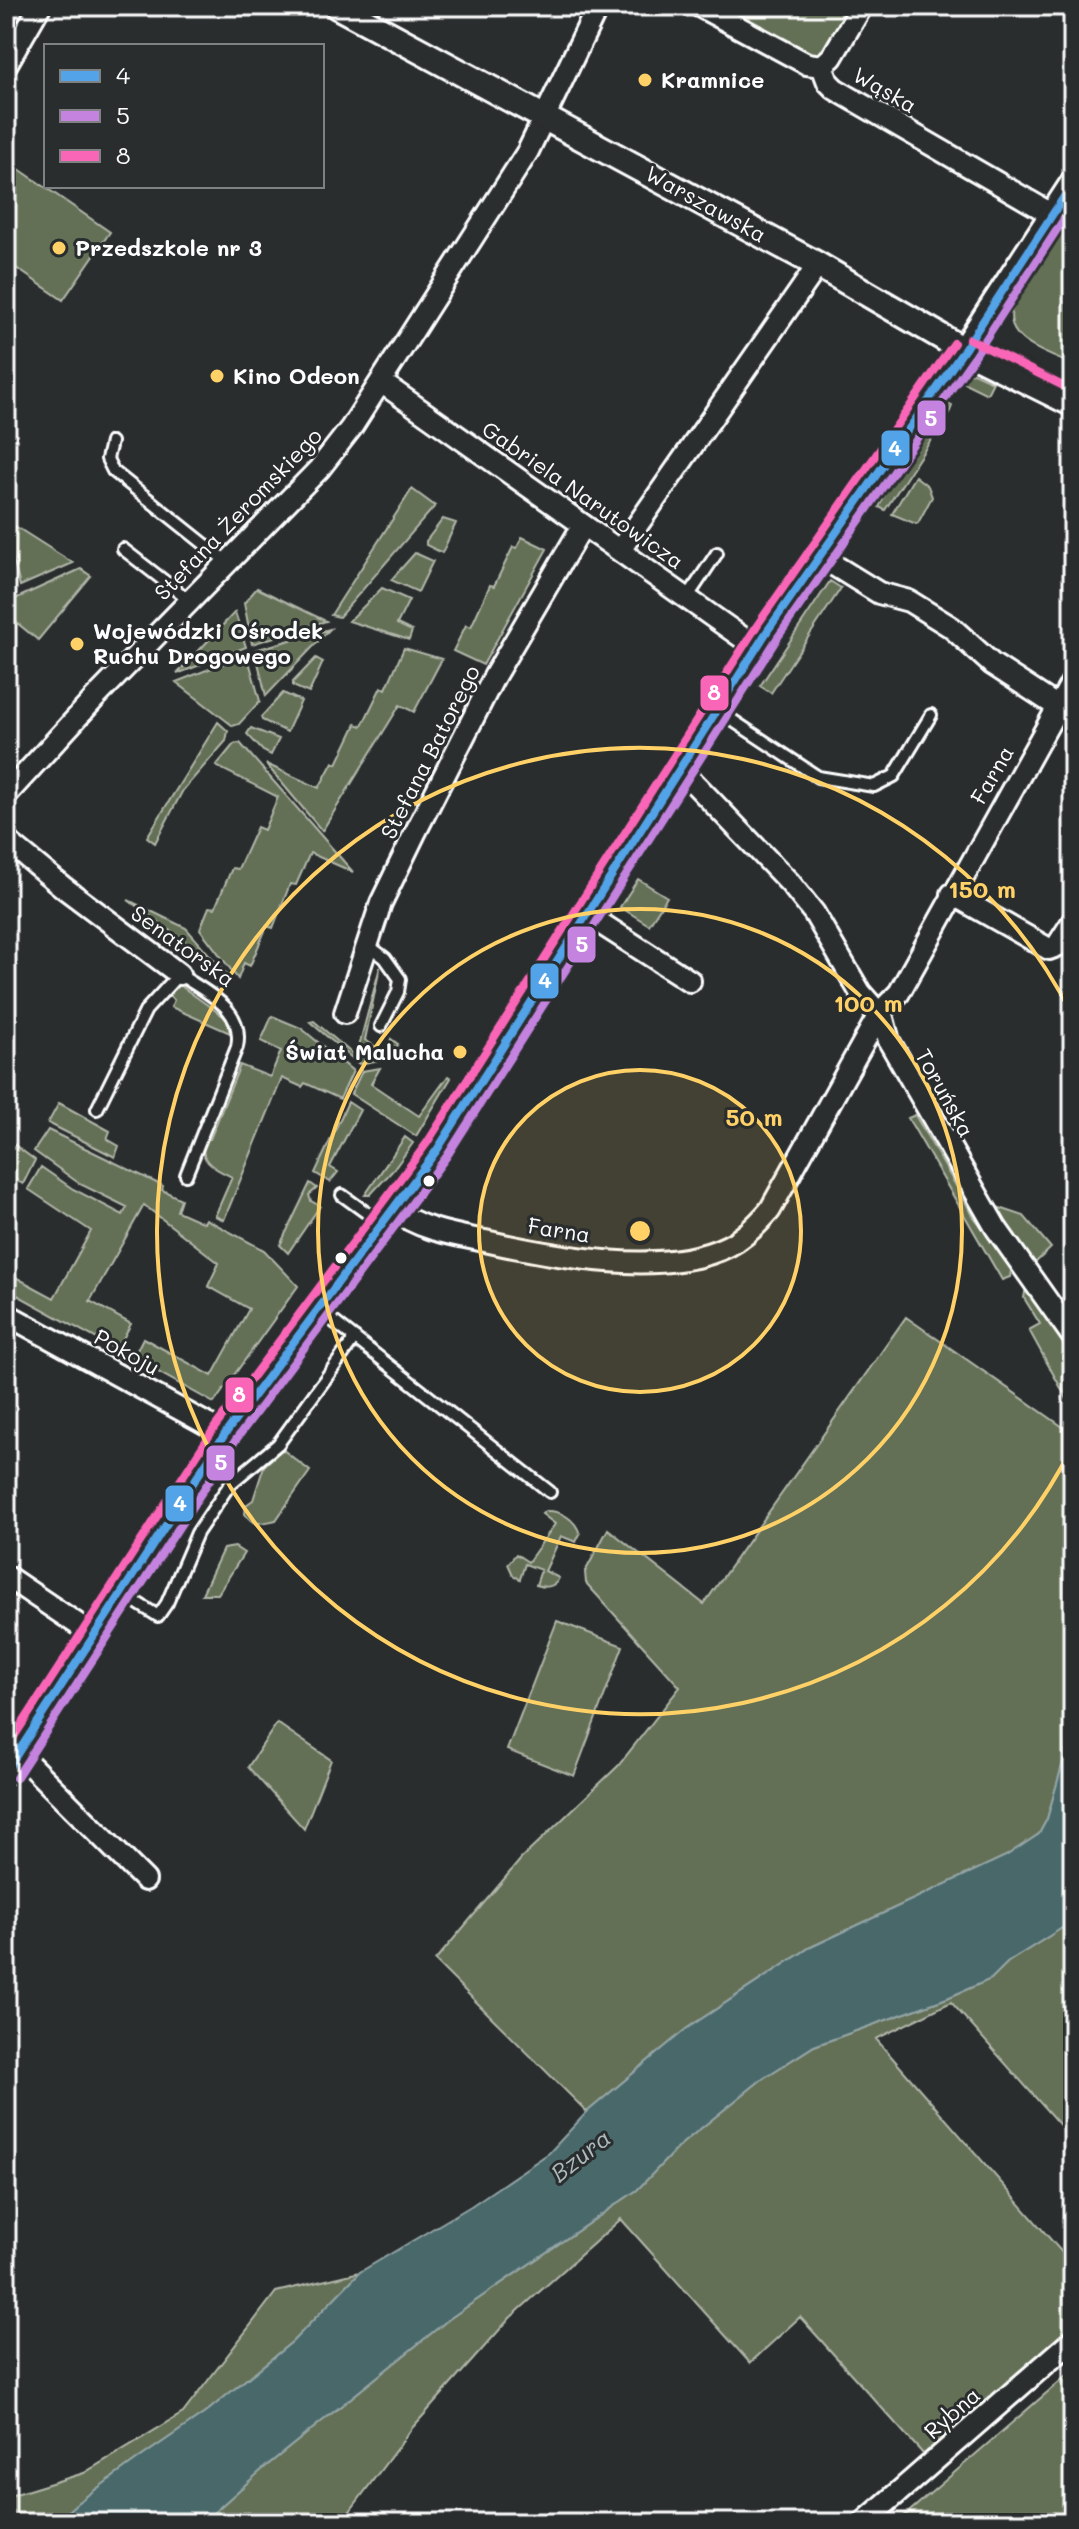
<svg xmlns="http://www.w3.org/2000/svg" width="1079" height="2529" viewBox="0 0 1079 2529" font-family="Mali,sans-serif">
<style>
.green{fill:#646f56;stroke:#b2b7aa;stroke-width:2}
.water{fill:#49676b;stroke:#92a4a6;stroke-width:2}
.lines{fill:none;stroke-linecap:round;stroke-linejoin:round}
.service-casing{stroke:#fff;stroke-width:16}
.minor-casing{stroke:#fff;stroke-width:26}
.tertiary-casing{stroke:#fff;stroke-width:30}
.service{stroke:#2a2d2e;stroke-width:10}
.minor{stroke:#2a2d2e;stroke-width:20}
.tertiary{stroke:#2a2d2e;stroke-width:24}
.bus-1-casing{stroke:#2a2d2e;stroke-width:14}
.bus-2-casing{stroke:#2a2d2e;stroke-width:14}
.bus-3-casing{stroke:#2a2d2e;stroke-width:14}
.bus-1{stroke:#53a3e8;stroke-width:8}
.bus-2{stroke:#c483df;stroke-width:8}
.bus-3{stroke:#fa66b7;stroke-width:8}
.ring{fill:none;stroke:#ffd166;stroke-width:4}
.poi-dot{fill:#ffd166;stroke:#2a2d2e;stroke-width:3}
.bus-dot{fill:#fff;stroke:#2a2d2e;stroke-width:3}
.labels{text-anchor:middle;stroke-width:6;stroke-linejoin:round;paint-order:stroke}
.poi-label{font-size:22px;font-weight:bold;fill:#fff;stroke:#2a2d2e;text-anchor:start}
.street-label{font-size:22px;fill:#fff;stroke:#2a2d2e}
.water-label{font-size:24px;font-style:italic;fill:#adbbbc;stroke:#2a2d2e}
.centre{fill:#ffd166;stroke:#2a2d2e;stroke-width:4}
.ring-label{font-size:24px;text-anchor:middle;font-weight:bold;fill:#ffd166;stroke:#2a2d2e;stroke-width:6;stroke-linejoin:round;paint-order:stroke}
.line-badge{stroke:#2a2d2e;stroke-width:3}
.badge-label{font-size:22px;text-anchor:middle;font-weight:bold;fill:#fff}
</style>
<rect width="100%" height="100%" fill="#2a2d2e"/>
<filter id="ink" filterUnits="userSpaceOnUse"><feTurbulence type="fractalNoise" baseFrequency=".0125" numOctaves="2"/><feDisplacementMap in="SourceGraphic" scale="16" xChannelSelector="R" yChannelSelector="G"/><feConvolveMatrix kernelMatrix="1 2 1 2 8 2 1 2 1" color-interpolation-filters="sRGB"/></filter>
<g filter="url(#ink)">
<path class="green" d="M 721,6 L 853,6 L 828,47 L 817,54 L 804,51 Z
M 6,160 L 110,232 L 63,300 L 6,261 Z
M 1073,212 L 1073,365 C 1048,353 1001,342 1013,306 Z
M 973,373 L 993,382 L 987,394 L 965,383 L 955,383 L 963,375 Z
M 945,400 L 952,406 L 950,411 L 885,510 L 879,507 L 896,472 Z
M 915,476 L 928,486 L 932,497 L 918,523 L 916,524 L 892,514 Z
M 412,489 L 435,506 L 339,617 L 331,615 Z
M 443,519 L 456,523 L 442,553 L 426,545 L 426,541 Z
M 7,521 L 73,563 L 20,586 L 6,532 Z
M 522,537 L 547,549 L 483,665 L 453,651 L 466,625 L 471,627 L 490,585 L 494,586 L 513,547 L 517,548 Z
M 415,553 L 433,561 L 418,592 L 391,580 Z
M 81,569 L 91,576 L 38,640 L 6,614 L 6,603 Z
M 830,581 L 841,588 L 771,693 L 760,686 Z
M 257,588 L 326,621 L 252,644 L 244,603 Z
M 382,588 L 409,600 L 397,624 L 412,631 L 409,640 L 349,621 Z
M 235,612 L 246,647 L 177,674 Z
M 330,629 L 266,696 L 255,650 Z
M 404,648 L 442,659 L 414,712 L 400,705 L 322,831 L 266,764 L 319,788 L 333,762 L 337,764 L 356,724 L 362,726 L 381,687 L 386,689 Z
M 247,654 L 260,701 L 239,724 L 233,726 L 176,682 Z
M 316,658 L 323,662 L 309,693 L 293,686 L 293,682 Z
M 283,693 L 301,701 L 287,732 L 262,720 L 261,717 Z
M 218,722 L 228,731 L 226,741 L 183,790 L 155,843 L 147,837 Z
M 251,728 L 279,739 L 271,755 L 263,751 L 247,734 Z
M 240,743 L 353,872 L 310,853 L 296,885 L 290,884 L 273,928 L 267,926 L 250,966 L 244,963 L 238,979 L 200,929 L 209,907 L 215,908 L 232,868 L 238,869 L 257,827 L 264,830 L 278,797 L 216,766 L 234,744 Z
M 638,879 L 667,897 L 649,925 L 620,907 Z
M 128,900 L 186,928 L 228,976 L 198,951 Z
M 380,967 L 365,1040 L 387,1054 L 391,1039 L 398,1044 L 390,1058 L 359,1064 L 310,1022 L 314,1021 L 356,1057 Z
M 178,984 L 223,1016 L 227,1021 L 230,1033 L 171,1007 L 174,1000 L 169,995 Z
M 272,1016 L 301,1028 L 353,1071 L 340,1099 L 305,1083 L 302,1087 L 282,1078 L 224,1220 L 215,1216 L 232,1177 C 215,1169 196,1161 206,1139 L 210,1139 L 240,1065 L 270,1077 L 281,1051 L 261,1041 Z
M 380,1068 L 371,1084 L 419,1116 L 448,1076 L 451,1078 L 416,1136 L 351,1094 L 362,1071 Z
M 348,1102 L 360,1110 L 330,1167 L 338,1172 L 330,1182 L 315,1173 Z
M 59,1103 L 110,1131 L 107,1139 L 119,1146 L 115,1157 L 48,1123 Z
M 915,1115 L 974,1217 L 1012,1266 L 1010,1277 L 1002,1280 L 908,1118 Z
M 48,1130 L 163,1186 L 162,1190 L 181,1199 L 177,1211 L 204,1223 L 206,1219 L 264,1250 L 298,1286 L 214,1403 L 133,1358 L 143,1338 L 212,1376 L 249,1309 L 208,1286 L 219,1263 L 144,1205 L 90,1301 L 131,1324 L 117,1350 L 6,1289 L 6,1272 L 54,1298 L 91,1231 L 28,1189 L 41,1167 L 73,1189 L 123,1215 L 127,1207 L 80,1184 L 34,1151 Z
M 405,1137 L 413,1143 L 394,1169 L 370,1195 L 365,1195 Z
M 8,1140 L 35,1160 L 23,1184 L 6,1174 Z
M 310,1183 L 317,1188 L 309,1195 L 311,1201 L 320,1206 L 288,1253 L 280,1245 Z
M 997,1207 L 1024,1216 L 1051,1248 L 1035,1263 L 999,1218 Z
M 1026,1287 L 1073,1346 L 1073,1410 L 1029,1330 L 1040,1324 L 1024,1298 Z
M 906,1317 L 1073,1434 L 1073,1711 L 1064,1759 L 1047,1819 L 1039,1834 L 1006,1856 L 809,1948 L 686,2029 L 587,2112 L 435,1961 L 521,1859 L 618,1766 L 680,1687 L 586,1583 L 585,1572 L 608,1529 L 704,1604 Z
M 282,1449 L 310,1471 L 276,1520 C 262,1523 254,1527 245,1514 L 246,1505 L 253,1500 L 264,1466 Z
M 545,1511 C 561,1510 575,1519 580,1534 L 576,1542 L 561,1536 L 545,1571 L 559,1578 C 555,1588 544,1588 536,1585 L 541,1570 L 525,1564 L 520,1579 L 513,1575 L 508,1564 L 516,1554 L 528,1562 L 555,1524 L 542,1514 Z
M 235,1547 L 244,1553 L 218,1594 L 202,1594 L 223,1549 Z
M 557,1621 L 623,1646 L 574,1776 L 507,1750 Z
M 277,1723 L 331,1760 L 304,1829 L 248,1767 Z
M 1073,1921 L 1073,2140 L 951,2002 L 876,2039 L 1073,2265 L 1073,2324 L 925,2456 L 800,2317 L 750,2363 L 621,2219 L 510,2318 L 413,2427 L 341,2523 L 202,2523 L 265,2467 L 449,2319 L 637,2190 L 679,2146 L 762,2079 L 814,2046 L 947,1998 L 991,1979 L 1008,1962 Z
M 360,2272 L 292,2342 L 205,2413 L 141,2457 L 77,2503 L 55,2523 L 6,2523 L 6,2497 L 84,2473 L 183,2413 L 276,2292 Z
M 1073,2370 L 1073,2523 L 896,2523 L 1058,2383 Z"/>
<path class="water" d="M 1073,1711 L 1073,1921 L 1008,1962 L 991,1979 L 947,1998 L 814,2046 L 762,2079 L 679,2146 L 637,2190 L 449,2319 L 265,2467 L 202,2523 L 55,2523 L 77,2503 L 141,2457 L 205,2413 L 292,2342 L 360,2272 L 471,2206 L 549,2153 L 587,2112 L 686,2029 L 809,1948 L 1006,1856 L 1039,1834 L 1047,1819 L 1064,1759 Z"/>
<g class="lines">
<defs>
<path id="service" d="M 111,442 L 107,459 L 113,471 L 227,562
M 123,549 L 190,601
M 687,598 L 717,553
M 717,710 L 818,777 L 874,786 L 894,776 L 931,715
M 368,945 L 385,958 L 400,979 L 398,992 L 381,1026
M 97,1109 L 146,1010 L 179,974 C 206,993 245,1008 237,1047 L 186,1175
M 342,1195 L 382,1224
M 319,1310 L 550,1492
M 123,1594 L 158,1616 L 167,1603 L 197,1533 L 230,1484 L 278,1444 L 355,1338"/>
<path id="minor" d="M 699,6 L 807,64 L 822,66
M 6,65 L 40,6
M 822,66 L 828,82 L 835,89 L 1053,215
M 822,66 L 832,57 L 862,6
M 381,382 L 757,648
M 620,550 L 818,265
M 819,556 L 879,593 L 909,601 L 951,627 L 992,664 L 1058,707
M 679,772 L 695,784 L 790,883 L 814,913 L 860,992 L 875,1009 L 881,1011 L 889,1041 L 996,1228 L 1073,1337
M 6,795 L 94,699 L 319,469 L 351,428 L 528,151 L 598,6
M 6,840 L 63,887 L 179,974
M 952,894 L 1049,949 L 1057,946 L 1073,921
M 586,914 L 690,981
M 345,1013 L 381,903 L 415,833 L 495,675 L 583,525
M 393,1209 C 417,1229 455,1235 485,1241 C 552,1256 664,1278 728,1246 C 744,1238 758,1224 770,1210 L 881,1011 L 899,993 L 1073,680
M 6,1314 L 225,1434
M 6,1576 L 95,1636
M 18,1753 L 145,1880
M 863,2523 L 1073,2340"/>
<path id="tertiary" d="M 337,6 L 818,265 L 964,350 L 1073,404
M 6,1771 L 225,1434 L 437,1150 L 768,630 L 964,350 L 1073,183"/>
</defs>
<use href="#service" class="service-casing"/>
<use href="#minor" class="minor-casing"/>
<use href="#tertiary" class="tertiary-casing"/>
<use href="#service" class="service"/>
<use href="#minor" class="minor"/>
<use href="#tertiary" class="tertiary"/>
<defs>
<path id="bus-1" d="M 6,1771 L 225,1434 L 437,1150 L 768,630 L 964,350 L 1073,183"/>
<path id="bus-2" d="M 16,1778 L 235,1441 L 447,1156 L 778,637 L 974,357 L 1073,205"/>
<path id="bus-3" d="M 969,339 L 1073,391
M 6,1749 L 215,1427 L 427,1143 L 758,624 L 954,343"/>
</defs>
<use href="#bus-1" class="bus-1-casing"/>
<use href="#bus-2" class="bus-2-casing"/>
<use href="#bus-3" class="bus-3-casing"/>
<use href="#bus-1" class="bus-1"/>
<use href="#bus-2" class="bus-2"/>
<use href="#bus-3" class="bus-3"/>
</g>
</g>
<circle cx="640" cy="1231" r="161" fill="#ffd166" fill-opacity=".12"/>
<g class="ring">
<circle cx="640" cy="1231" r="161"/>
<circle cx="640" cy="1231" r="322"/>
<path d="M1072 1447A483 483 0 1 1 1072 1015"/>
</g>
<g class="poi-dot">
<circle cx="645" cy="80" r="8"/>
<circle cx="59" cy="248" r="8"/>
<circle cx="217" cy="376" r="8"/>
<circle cx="77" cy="644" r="8"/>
<circle cx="460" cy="1052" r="8"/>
</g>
<g class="bus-dot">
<circle cx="429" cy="1181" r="7"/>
<circle cx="341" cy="1258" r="7"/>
</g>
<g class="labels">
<g class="poi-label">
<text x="661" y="88">Kramnice</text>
<text x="75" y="256">Przedszkole nr 3</text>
<text x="233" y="384">Kino Odeon</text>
<text x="93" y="639">Wojewódzki Ośrodek<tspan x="93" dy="25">Ruchu Drogowego</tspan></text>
<text x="444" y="1060" text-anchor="end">Świat Malucha</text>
</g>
<g class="street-label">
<text transform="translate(885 90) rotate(30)" y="8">Wąska</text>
<text transform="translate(706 204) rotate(29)" y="8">Warszawska</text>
<text transform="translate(583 495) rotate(35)" y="8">Gabriela Narutowicza</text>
<text transform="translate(238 514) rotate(-46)" y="8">Stefana Żeromskiego</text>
<text transform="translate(430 752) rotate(-63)" y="8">Stefana Batorego</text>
<text transform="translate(992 775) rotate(-60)" y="8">Farna</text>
<text transform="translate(183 946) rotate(36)" y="8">Senatorska</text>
<text transform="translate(945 1093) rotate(61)" y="8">Toruńska</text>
<text transform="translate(559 1230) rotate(9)" y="8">Farna</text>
<text transform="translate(127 1352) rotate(29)" y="8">Pokoju</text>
<text transform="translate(952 2413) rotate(-41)" y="8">Rybna</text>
</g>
<g class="water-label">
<text transform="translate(581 2156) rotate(-38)" y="8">Bzura</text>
</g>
</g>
<circle cx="640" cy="1231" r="12" class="centre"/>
<g class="ring-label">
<text x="982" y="898">150 m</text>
<text x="868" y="1012">100 m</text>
<text x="754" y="1126">50 m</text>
</g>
<g class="line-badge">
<rect x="916" y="399" width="31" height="38" rx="8" fill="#c483df"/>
<rect x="880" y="429" width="31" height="38" rx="8" fill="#53a3e8"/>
<rect x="699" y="674" width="31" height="38" rx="8" fill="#fa66b7"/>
<rect x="566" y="925" width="31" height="39" rx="8" fill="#c483df"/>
<rect x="529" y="962" width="31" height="38" rx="8" fill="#53a3e8"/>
<rect x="224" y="1376" width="31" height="38" rx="8" fill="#fa66b7"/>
<rect x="205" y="1444" width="31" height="38" rx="8" fill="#c483df"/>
<rect x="164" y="1484" width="31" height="39" rx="8" fill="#53a3e8"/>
</g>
<g class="badge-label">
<text x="931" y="426">5</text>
<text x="895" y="456">4</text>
<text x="714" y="700">8</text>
<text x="582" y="952">5</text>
<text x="545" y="988">4</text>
<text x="239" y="1402">8</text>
<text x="221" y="1470">5</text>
<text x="180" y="1511">4</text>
</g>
<rect width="1079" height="2529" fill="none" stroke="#2a2d2e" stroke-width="32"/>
<rect x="16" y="16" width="1047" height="2497" fill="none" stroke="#fff" stroke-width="3" filter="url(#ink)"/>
<rect x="44" y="44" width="280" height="144" fill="#2a2d2e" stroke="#7f8182" stroke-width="2"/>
<rect x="60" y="70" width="40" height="12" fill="#53a3e8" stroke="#7f8182" stroke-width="2"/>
<text x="116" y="84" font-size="24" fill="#ffffff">4</text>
<rect x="60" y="110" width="40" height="12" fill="#c483df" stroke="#7f8182" stroke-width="2"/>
<text x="116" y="124" font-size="24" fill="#ffffff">5</text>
<rect x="60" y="150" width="40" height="12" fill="#fa66b7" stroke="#7f8182" stroke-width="2"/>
<text x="116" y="164" font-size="24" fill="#ffffff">8</text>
</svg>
